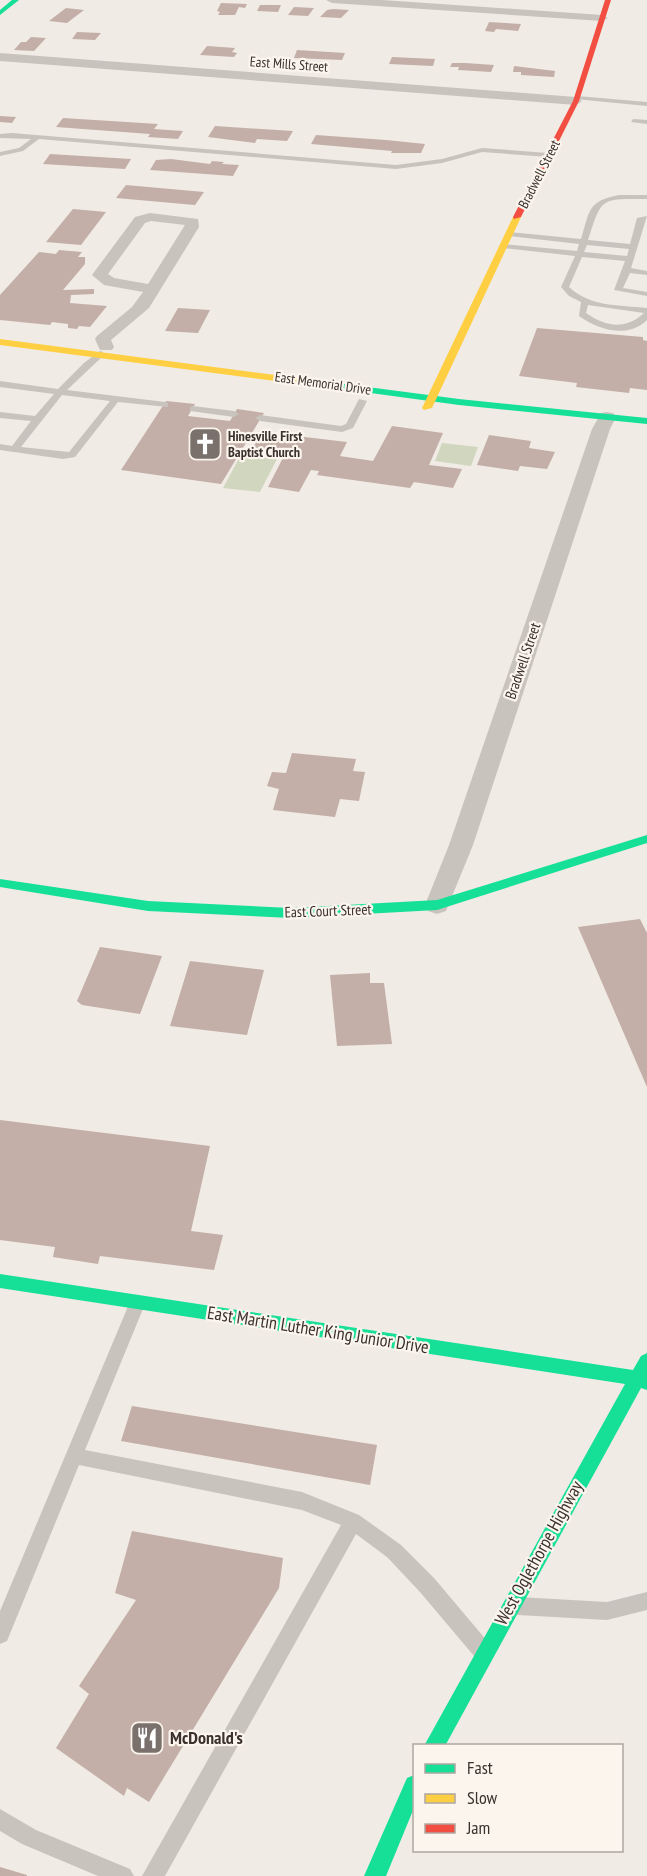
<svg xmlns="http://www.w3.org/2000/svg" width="647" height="1876" viewBox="0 0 647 1876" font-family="'PT Sans Narrow',sans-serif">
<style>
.green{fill:#d1d6bf}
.building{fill:#c3afa7}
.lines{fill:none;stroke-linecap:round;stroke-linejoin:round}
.lane{fill:#c9c3be;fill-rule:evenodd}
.street{fill:#c9c3be;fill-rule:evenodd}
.fast{fill:#16e098;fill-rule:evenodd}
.slow{fill:#ffcf43;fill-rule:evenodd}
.jam{fill:#f24e42;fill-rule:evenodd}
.labels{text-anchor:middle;stroke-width:4.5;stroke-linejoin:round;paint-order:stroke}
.far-street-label{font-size:14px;fill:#3b302b;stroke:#fbf5ee}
.far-poi-label{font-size:14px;font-weight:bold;fill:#3b302b;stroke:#fbf5ee;text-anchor:start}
.street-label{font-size:15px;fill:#3b302b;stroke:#fbf5ee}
.near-street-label{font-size:18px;fill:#3b302b;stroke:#fbf5ee}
.near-poi-label{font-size:18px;font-weight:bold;fill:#3b302b;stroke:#fbf5ee;text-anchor:start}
</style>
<rect width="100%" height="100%" fill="#f0ebe5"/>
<path class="green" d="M 442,443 L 478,447 L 471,466 L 435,461 Z
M 244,449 L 280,453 L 260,492 L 223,488 Z"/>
<path class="building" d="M 221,3 L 247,4 L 245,8 L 239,7 L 235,15 L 218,15 L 220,12 L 217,11 Z
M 260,5 L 281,5 L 278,12 L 257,11 Z
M 294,7 L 314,8 L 308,16 L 288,15 Z
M 66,8 L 84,10 L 67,23 L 49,21 Z
M 333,9 L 349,10 L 341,18 L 320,17 L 327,10 Z
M 489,22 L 521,24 L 518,31 L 496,29 L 494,32 L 485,31 Z
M 77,32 L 101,33 L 95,40 L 72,39 Z
M 31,37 L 46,38 L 34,51 L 14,50 L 21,42 L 26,42 Z
M 207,46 L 235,48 L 232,52 L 237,53 L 234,57 L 200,55 Z
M 297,50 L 345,53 L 342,60 L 294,58 Z
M 392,57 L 435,59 L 433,66 L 389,64 Z
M 452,63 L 465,63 L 494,65 L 491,72 L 458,70 L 459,67 L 450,67 Z
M 514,66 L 555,71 L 554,77 L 521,75 L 521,72 L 513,72 Z
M 0,116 L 16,117 L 12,123 L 0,122 Z
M 63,118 L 158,124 L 154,129 L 183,131 L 178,139 L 148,137 L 150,134 L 56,127 Z
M 215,126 L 293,131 L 287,141 L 257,139 L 255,143 L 208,137 Z
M 316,135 L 386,140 L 425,144 L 421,153 L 391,153 L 392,151 L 311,144 Z
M 50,154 L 131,159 L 125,169 L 43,164 Z
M 171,159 L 210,164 L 212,161 L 224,162 L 222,164 L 239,165 L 233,176 L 150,170 L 156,160 Z
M 126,185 L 204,192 L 195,205 L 116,198 Z
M 73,209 L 106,212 L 81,245 L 46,242 Z
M 59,250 L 82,252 L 78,257 L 85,257 L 85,264 L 63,290 L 94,289 L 94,294 L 71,295 L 70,303 L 107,306 L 90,327 L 79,326 L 77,329 L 68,328 L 68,324 L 52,322 L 50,325 L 0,320 L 0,295 L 39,252 L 56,254 Z
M 178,308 L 210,310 L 198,333 L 165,331 Z
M 537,328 L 643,337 L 643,340 L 647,341 L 647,390 L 630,388 L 629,393 L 576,387 L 577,383 L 519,376 Z
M 166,401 L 195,404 L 188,416 L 230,421 L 237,409 L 264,413 L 221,484 L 121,470 Z
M 392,426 L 443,433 L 429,465 L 462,469 L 453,488 L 414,482 L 410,488 L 317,475 L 319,471 L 311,470 L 299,492 L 268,487 L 286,452 L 253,448 L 262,432 L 347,442 L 340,456 L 373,461 Z
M 489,435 L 531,441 L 529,448 L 555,452 L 547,469 L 520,466 L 518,471 L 477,465 Z
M 292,753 L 356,759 L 353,771 L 365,772 L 359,801 L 340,799 L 335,817 L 273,810 L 279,789 L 267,786 L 272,772 L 286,773 Z
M 640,919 L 647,933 L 647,1087 L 578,927 Z
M 100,947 L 162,956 L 140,1014 L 82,1005 L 77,1001 Z
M 190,961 L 264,970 L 247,1035 L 170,1026 Z
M 370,973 L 370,983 L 384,983 L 392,1044 L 337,1046 L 330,975 Z
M 0,1120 L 210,1146 L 191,1231 L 223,1235 L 214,1270 L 100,1256 L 98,1264 L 53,1257 L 55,1247 L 0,1240 Z
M 132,1406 L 377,1445 L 370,1485 L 121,1441 Z
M 132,1531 L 283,1558 L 279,1588 L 149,1802 L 127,1788 L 124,1796 L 56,1748 L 89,1694 L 79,1686 L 136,1600 L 115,1593 Z
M 0,1867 L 27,1875 L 27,1876 L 0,1876 Z"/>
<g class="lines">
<path class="lane" d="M 577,96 L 647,102 L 647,106 L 575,99 Z
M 633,119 L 647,120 L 647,124 L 631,122 Z
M 12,133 L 396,165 L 442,159 L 482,148 L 548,153 L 552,155 L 548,157 L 482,152 L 442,163 L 396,169 L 39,139 L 23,151 L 0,156 L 0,152 L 19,148 L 31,139 L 0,138 L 0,134 Z
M 619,195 L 647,195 L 647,199 C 601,199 602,196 588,240 L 630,244 L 637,218 L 647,216 L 631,268 L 647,271 L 647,275 L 630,273 L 623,288 L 647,292 L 647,296 L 614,290 L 625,261 L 582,257 L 569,287 C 590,307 620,305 647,308 L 647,320 C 628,339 598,330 579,316 L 581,302 L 569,296 L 561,287 L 575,256 L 503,248 L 499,246 L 503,244 L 577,251 L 579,244 L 509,236 L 505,234 L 509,232 L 581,239 C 590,211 587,201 619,195 ZM 587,245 L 629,249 L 627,256 L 584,252 ZM 588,305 L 644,313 C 626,330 606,327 586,313 Z
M 100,351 L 103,352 L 103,356 L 67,390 L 165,402 L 168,403 L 168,407 L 118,402 L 75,457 L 63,459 L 0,450 L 0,444 L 12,446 L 31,421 L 0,418 L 0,412 L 35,416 L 54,394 L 0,387 L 0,381 L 58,389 L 84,363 ZM 62,395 L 110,401 L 69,452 L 21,447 Z
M 359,399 L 367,401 L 353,428 L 342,432 L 260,421 L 255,418 L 260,415 L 341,426 L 346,424 Z
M 193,406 L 234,411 L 239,414 L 234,417 L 190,411 L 190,407 Z
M 137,1297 L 143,1299 L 145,1304 L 85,1450 L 302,1492 L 359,1515 L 401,1545 L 434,1578 L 488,1642 L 491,1649 L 488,1656 L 481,1659 L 474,1656 L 420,1592 L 387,1557 L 356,1534 L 165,1876 L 142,1876 L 341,1525 L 302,1510 L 79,1465 L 7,1641 L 0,1644 L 0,1611 L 129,1304 L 131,1299 Z
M 647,1592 L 647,1610 L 607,1620 L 518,1615 L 511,1613 L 509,1606 L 511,1599 L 518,1597 L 607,1602 Z
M 0,1809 L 36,1830 L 130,1869 L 134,1876 L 98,1876 L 22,1844 L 0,1831 Z"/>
<path class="street" d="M 326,0 L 382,0 L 602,15 L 608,18 L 602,21 L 332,3 Z
M 0,53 L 576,97 L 582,101 L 576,105 L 0,61 Z
M 150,213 L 198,219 L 199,227 L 149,308 L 111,340 L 114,347 L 112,350 L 100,350 L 95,339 L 97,336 L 132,307 L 143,292 L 104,285 L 92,275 L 135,217 ZM 151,221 L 185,225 L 148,284 L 114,278 L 108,274 L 145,223 Z
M 607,412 L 613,413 L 616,417 L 610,429 L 473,845 L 446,911 L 437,914 L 428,911 L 425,905 L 449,845 L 592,429 L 601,413 Z"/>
<path class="fast" d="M 12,0 L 19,0 L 0,15 L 0,10 Z
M 337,383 L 459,399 L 647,418 L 647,424 L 459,405 L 334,388 L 334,384 Z
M 647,835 L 647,843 L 437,910 L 291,918 L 148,911 L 0,887 L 0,879 L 148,901 L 291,908 L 437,900 Z
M 0,1274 L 633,1370 L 641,1356 L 647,1353 L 647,1390 L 641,1388 L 445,1746 L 424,1746 L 625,1384 L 0,1288 Z
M 414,1775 L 414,1808 L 386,1876 L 364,1876 L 407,1778 Z"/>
<path class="slow" d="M 517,215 L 521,217 L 432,408 L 424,410 L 422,408 L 513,217 Z
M 0,339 L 337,383 L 341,386 L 337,389 L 0,345 Z"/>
<path class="jam" d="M 605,0 L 611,0 L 579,101 L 521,217 L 514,219 L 513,217 L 573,101 Z"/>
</g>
<defs>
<symbol id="church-square" viewBox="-11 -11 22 22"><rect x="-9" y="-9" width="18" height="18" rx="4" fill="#7a716c" stroke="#fbf5ee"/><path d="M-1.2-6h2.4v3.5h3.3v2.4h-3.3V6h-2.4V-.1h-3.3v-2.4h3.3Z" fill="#fff"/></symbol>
<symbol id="restaurant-square" viewBox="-11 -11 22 22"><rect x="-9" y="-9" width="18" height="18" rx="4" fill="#7a716c" stroke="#fbf5ee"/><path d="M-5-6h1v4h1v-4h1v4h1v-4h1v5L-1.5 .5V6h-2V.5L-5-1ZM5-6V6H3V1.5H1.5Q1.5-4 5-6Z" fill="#fff"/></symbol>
</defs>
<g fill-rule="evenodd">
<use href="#church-square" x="186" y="425" width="38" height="38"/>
<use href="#restaurant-square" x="128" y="1719" width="38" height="38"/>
</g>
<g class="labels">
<g class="far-street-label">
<text transform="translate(289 64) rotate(4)" y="5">East Mills Street</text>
<text transform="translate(539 174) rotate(-63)" y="5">Bradwell Street</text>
<text transform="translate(323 383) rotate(8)" y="5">East Memorial Drive</text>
</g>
<g class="far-poi-label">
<text x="228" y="441">Hinesville First<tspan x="228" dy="16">Baptist Church</tspan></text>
</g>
<g class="street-label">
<text transform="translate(523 661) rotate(-71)" y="5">Bradwell Street</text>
<text transform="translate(328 911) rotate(-2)" y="5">East Court Street</text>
</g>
<g class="near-street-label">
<text transform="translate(318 1330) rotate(9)" y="6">East Martin Luther King Junior Drive</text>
<text transform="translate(539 1553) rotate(-61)" y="6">West Oglethorpe Highway</text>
</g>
<g class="near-poi-label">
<text x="170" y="1744">McDonald's</text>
</g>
</g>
<rect x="413" y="1744" width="210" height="108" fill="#fbf5ee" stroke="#aea6a0" stroke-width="1.5"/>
<rect x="425" y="1764" width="30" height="9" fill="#16e098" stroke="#aea6a0" stroke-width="1.5"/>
<text x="467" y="1774" font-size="18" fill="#3b302b">Fast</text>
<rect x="425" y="1794" width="30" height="9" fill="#ffcf43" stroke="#aea6a0" stroke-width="1.5"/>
<text x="467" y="1804" font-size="18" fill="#3b302b">Slow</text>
<rect x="425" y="1824" width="30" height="9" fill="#f24e42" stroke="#aea6a0" stroke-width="1.5"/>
<text x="467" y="1834" font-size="18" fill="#3b302b">Jam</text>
</svg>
